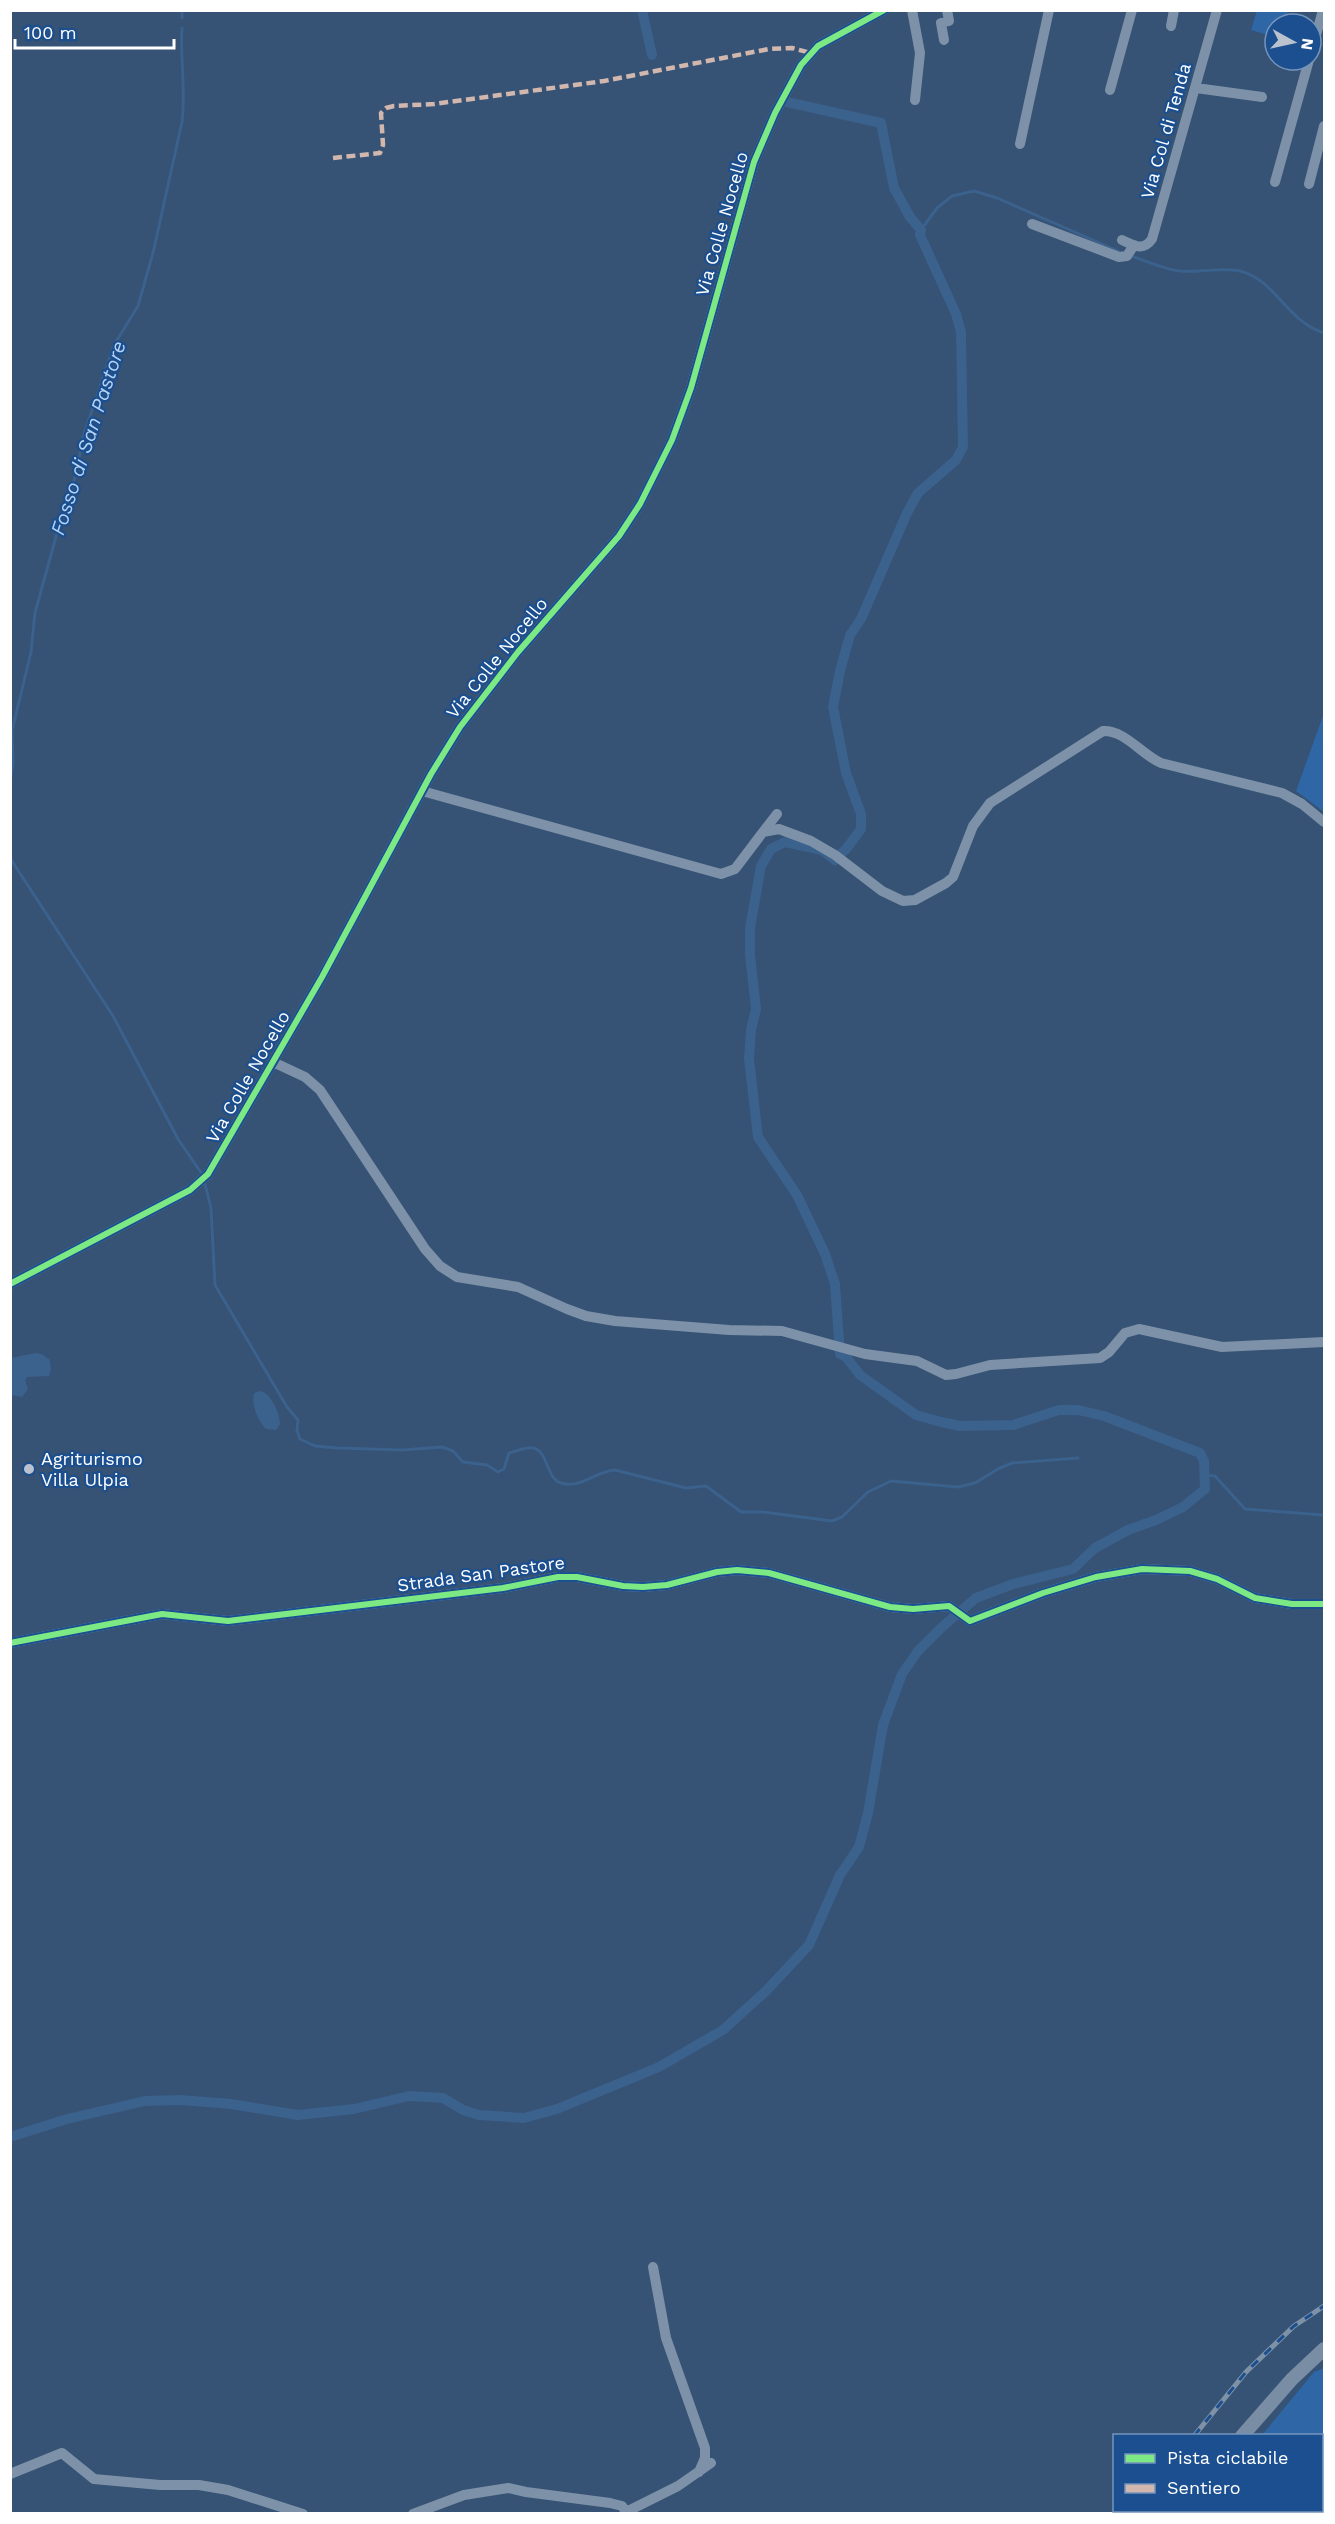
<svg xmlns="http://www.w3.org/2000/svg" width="1335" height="2524" viewBox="0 0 1335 2524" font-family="'Work Sans',sans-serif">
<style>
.green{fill:#2f66a5}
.water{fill:#3b618d}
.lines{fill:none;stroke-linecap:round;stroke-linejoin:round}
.stream{stroke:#3b618d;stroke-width:3}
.canal{stroke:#3b618d;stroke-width:10}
.street{stroke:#7d92a8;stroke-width:10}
.secondary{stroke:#798da4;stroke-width:14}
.rail-casing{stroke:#7e92a7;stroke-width:5}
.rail{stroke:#1b4f8f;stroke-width:3;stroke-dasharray:9;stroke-linecap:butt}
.quiet{stroke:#d1b7ad;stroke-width:4.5;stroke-dasharray:9 4.5;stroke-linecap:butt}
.cycleway-casing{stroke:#1b4f8f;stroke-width:10}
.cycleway{stroke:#7ce984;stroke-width:6}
.poi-dot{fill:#b9c2ce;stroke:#1b4f8f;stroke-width:2}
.labels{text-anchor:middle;stroke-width:4.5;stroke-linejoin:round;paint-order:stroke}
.street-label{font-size:18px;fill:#fff;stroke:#1b4f8f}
.poi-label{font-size:18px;fill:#fff;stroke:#1b4f8f;text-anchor:start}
.water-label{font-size:20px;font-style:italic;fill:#b5d3f5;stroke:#1b4f8f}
</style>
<rect width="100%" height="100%" fill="#365274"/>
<path class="green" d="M 1257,10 L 1288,11 L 1284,24 L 1275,24 L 1275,37 L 1251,30 Z
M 1324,713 L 1324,812 L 1296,791 Z
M 1324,2368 L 1324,2513 L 1197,2513 L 1199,2510 L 1322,2510 L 1322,2436 L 1262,2435 L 1314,2372 Z"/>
<path class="water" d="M 35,1353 L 42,1354 L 50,1360 L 51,1370 L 49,1376 L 27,1377 L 25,1380 L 28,1389 L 22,1397 L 11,1395 L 11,1358 Z
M 260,1391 C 271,1393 280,1413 280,1424 L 276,1430 L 266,1429 C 258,1421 251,1405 254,1393 Z"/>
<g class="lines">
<path class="stream" d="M 182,10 L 182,18
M 921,230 L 937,208 L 952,196 L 974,191 L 997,198 L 1118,251
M 1134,257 C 1149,262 1164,269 1179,271 C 1199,273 1220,267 1240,271 C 1276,280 1286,321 1324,333
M 10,781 L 13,763 L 12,731 L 31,652 L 35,613 L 63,511 L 77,472 L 82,440 L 114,345 L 138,306 L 153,253 L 182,122 C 186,90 180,59 182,28
M 10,858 L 113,1016 L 178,1139 L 202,1174
M 204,1180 L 211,1208 L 215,1285 L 287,1407 L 298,1420 L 297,1431 L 300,1439 L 315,1446 L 337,1448 L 403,1450 L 442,1447 L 453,1451 L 463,1462 L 487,1465 L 498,1472 L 504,1469 L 509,1453 C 515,1452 522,1448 528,1448 C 549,1445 545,1479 561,1483 C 581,1489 596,1471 615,1470 L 686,1488 L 706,1486 L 741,1512 L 763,1512 L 832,1521 L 842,1517 L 868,1492 L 891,1481 L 958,1487 L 975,1483 L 998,1469 L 1012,1463 L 1078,1458
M 1205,1475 L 1215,1476 L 1245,1509 L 1324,1515
M 10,2512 L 14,2514"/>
<path class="canal" d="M 642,10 L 652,55
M 10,2137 L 67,2119 L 145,2101 L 180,2100 L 231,2104 L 298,2115 L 354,2109 L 409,2096 L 443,2098 L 463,2110 L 479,2115 L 524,2118 L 557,2109 L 659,2067 L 723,2030 L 766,1991 L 809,1945 L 840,1875 L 859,1847 L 868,1813 L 883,1725 L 902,1674 L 918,1651 L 942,1627 L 976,1598 L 1013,1584 L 1073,1569 L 1095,1548 L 1128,1530 L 1156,1520 L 1183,1507 L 1205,1489 L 1204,1461 L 1200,1453 L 1104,1416 L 1078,1410 L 1059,1410 L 1013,1425 L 960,1426 L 941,1422 L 916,1415 L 860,1375 L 846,1357 L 840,1354 L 835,1284 L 825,1254 L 797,1195 L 758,1137 L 749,1059 L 751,1030 L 756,1009 L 750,955 L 750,928 L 761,866 L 771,849 L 785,842 L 822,850 L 835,860 L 847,848 L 861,829 L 861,814 L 846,773 L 833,707 L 840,671 L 850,635 L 861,619 L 907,513 L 918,493 L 956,460 L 963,447 L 961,332 L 956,314 L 920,235 L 921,230 L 910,217 L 894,188 L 881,123 L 787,102"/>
<path class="street" d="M 912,10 L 920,53 L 915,100
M 1171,26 L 1174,10
M 944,40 L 941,23 L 949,21 L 947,10
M 1311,53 L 1323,10
M 1196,88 L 1262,97
M 1110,90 L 1132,10
M 1020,144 L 1049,10
M 1275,182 L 1309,60
M 1309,184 L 1324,126
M 1032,224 L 1119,257 L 1127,256 L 1134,245
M 1122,240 C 1133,245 1143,252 1152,239 L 1217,10
M 422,791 L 721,874 L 735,869 L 763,832 L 779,829 L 811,841 L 835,855 L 882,891 L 903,901 L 915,900 L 946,883 L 953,877 L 973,826 L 990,803 L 1103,731 C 1125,730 1142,755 1161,763 L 1282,793 L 1302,804 L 1324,822
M 763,832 L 777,814
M 273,1062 L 305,1077 L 320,1090 L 425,1249 L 440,1266 L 457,1277 L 518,1287 L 567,1309 L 586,1316 L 615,1321 L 729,1330 L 782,1331 L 865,1354 L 917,1361 L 946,1375 L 956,1374 L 990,1365 L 1100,1358 L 1109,1352 L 1125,1333 L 1139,1329 L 1222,1347 L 1324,1342
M 10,1284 L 190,1190 L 208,1174 L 322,977 L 431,774 L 460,727 L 518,652 L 619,536 L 640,504 L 672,440 L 691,388 L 754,162 L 775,113 L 801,65 L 818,46 L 884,10
M 10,1643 L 162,1614 L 228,1621 L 503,1588 L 558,1577 L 577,1577 L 623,1586 L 643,1587 L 667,1585 L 717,1572 L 737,1570 L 769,1573 L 890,1607 L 913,1609 L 949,1606 L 970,1621 L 1043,1593 L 1096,1577 L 1142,1569 L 1190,1571 L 1217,1579 L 1255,1598 L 1292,1604 L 1324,1604
M 653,2267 L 666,2338 L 705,2448 L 705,2458 L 699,2472
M 10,2474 L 62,2453 L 94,2479 L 160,2485 L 199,2485 L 228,2490 L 303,2514
M 626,2512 L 678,2486 L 711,2463
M 413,2514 L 464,2495 L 508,2488 L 526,2492 L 610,2503 L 622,2506 L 626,2512"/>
<path class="secondary" d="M 1242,2436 L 1292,2379 L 1324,2349
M 1185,2514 L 1188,2510"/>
<defs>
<path id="rail" d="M 1194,2436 L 1246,2372 L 1294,2326 L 1324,2306
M 1127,2514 L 1130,2510"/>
</defs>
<use href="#rail" class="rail-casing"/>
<use href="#rail" class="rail"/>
<path class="quiet" d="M 333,158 L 380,153 L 383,145 L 381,113 L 386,108 L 394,106 L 434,104 L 604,81 L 769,49 L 792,48 L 811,53"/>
<defs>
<path id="cycleway" d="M 10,1284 L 190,1190 L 208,1174 L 322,977 L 431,774 L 460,727 L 518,652 L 619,536 L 640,504 L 672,440 L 691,388 L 754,162 L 775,113 L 801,65 L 818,46 L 884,10
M 10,1643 L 162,1614 L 228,1621 L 503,1588 L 558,1577 L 577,1577 L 623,1586 L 643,1587 L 667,1585 L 717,1572 L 737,1570 L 769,1573 L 890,1607 L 913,1609 L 949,1606 L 970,1621 L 1043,1593 L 1096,1577 L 1142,1569 L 1190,1571 L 1217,1579 L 1255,1598 L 1292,1604 L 1324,1604"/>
</defs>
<use href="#cycleway" class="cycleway-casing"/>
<use href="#cycleway" class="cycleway"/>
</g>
<circle class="poi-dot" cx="29" cy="1469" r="6"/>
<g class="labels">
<g class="street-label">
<text transform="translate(1166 131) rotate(-74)" y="6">Via Col di Tenda</text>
<text transform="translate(722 224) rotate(-74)" y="6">Via Colle Nocello</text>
<text transform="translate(497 658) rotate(-51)" y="6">Via Colle Nocello</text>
<text transform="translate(248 1077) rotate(-60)" y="6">Via Colle Nocello</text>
<text transform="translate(481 1574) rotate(-8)" y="6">Strada San Pastore</text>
</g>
<g class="poi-label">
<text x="41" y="1465">Agriturismo<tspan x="41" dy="21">Villa Ulpia</tspan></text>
</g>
<g class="water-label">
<text transform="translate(88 438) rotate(-72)" y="7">Fosso di San Pastore</text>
</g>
</g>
<rect width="1335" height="2524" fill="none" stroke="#ffffff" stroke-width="24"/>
<rect x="1113" y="2434" width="210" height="78" fill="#1b4f8f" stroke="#7695bc" stroke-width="1.5"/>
<rect x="1125" y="2454" width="30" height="9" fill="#7ce984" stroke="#7695bc" stroke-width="1.5"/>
<text x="1167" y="2464" font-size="18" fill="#ffffff">Pista ciclabile</text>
<rect x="1125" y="2484" width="30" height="9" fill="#d1b7ad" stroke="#7695bc" stroke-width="1.5"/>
<text x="1167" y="2494" font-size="18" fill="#ffffff">Sentiero</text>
<g transform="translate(1293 42) rotate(98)"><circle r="28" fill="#1b4f8f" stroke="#7695bc" stroke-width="1.5"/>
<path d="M0-4.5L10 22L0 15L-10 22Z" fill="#b9c2ce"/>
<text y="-9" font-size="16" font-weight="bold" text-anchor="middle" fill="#ffffff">N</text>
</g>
<path d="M15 39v9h159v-9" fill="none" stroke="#ffffff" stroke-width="3"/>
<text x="24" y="39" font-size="18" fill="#ffffff" stroke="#1b4f8f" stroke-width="4.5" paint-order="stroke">100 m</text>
</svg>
